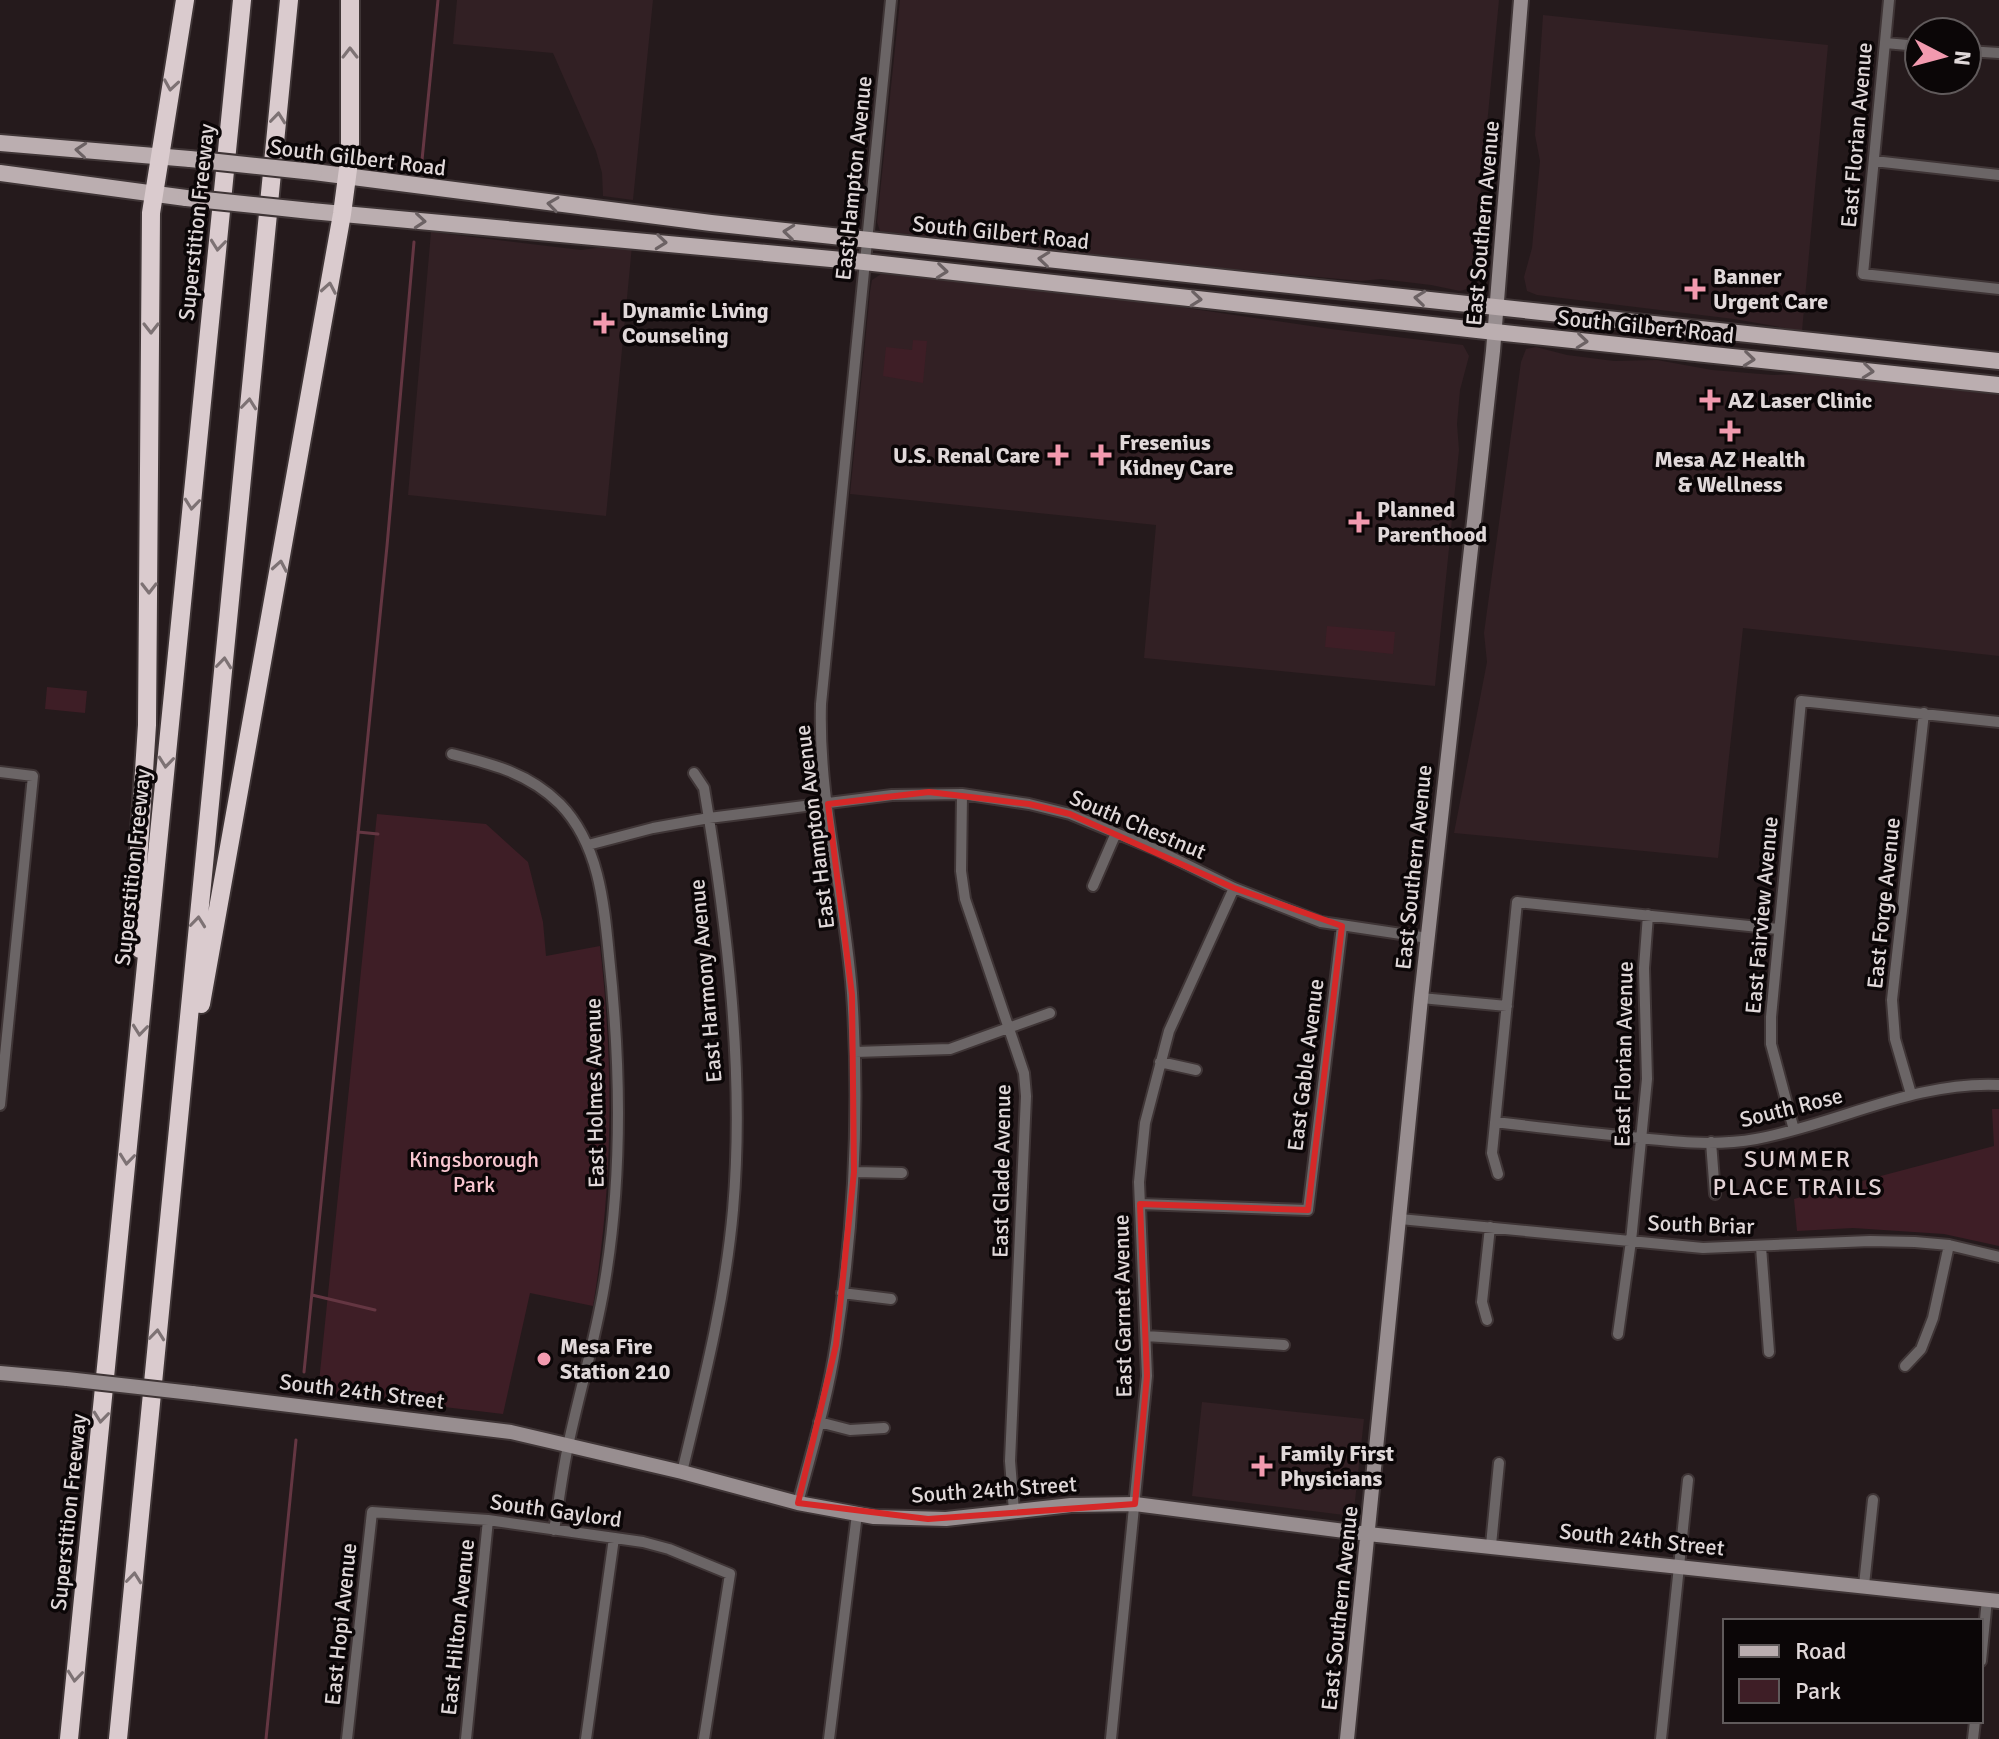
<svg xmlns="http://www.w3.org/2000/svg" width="1999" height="1739" viewBox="0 0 1999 1739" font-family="Signika,sans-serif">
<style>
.built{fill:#322024}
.green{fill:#3e1e26}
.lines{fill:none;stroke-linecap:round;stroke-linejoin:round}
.stream{stroke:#643642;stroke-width:3}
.street-casing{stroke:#3f3536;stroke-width:14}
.secondary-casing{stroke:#3f3536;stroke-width:18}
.primary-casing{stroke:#3f3536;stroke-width:20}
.highway-casing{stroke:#3f3536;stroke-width:22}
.street{stroke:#6b6566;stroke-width:10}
.secondary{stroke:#988e90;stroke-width:14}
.primary{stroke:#bbaeb0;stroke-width:16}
.highway{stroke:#dacbce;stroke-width:18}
.secondary-bridge-casing{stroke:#3f3536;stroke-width:18;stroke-linecap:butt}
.primary-bridge-casing{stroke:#3f3536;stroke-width:20;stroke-linecap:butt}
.secondary-bridge{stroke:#988e90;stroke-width:14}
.primary-bridge{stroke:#bbaeb0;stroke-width:16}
.oneway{stroke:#7d7274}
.oneway2{stroke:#6c6264}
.marked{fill:none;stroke:#d62828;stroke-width:6;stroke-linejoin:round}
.poi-dot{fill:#f29aaf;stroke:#0b0607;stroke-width:3}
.labels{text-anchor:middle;stroke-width:7;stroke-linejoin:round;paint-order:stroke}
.street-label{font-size:22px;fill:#e0d8d9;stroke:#0b0607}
.poi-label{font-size:22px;font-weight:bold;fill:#e0d8d9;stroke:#0b0607;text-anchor:start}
.park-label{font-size:22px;fill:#f8c6d0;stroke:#0b0607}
.neighbourhood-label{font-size:24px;letter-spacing:2px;fill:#e2d2d5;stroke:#0b0607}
</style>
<rect width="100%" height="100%" fill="#251a1c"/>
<path class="built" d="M 457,0 L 653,0 L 633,200 L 603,196 L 602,173 L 596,151 L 553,53 L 453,44 Z
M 900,0 L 1499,0 L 1472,281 L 1467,289 L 1460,291 L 1431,285 L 1381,279 L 1361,281 L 1223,268 L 880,231 L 877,222 Z
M 1543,15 L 1828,45 L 1802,331 L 1734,319 L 1537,295 L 1527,291 L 1524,277 L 1532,248 L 1540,161 L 1535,135 Z
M 431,232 L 581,250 L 619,245 L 632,246 L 606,516 L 408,495 Z
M 881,274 L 1132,300 L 1331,329 L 1463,345 L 1469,356 L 1460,390 L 1457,424 L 1459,450 L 1435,686 L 1144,658 L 1156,525 L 850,494 L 870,292 L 872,280 Z
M 1536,347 L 1567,355 L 1614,361 L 1657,360 L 1712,370 L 1773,375 L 1810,374 L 1999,395 L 1999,656 L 1743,628 L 1718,858 L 1454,833 L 1487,662 L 1484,633 L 1521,362 L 1526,349 Z
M 1202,1402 L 1364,1419 L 1354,1510 L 1344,1515 L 1192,1496 Z"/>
<path class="green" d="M 913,340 L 927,341 L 923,383 L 883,376 L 886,347 L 912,350 Z
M 1327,626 L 1395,632 L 1393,654 L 1325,647 Z
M 47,687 L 87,691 L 85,713 L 45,709 Z
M 377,814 L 486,824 L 528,862 L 543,922 L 546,956 L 600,946 C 614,1067 613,1186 593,1306 L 530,1293 L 503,1414 L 318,1392 Z
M 1992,1109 L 1999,1109 L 1999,1246 L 1944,1234 L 1853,1228 L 1797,1231 L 1794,1199 L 1994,1146 Z"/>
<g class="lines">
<path class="stream" d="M 422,160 L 438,0
M 358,832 L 378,834
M 312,1295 L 375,1310
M 304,1372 L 387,546 L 414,242
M 266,1739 L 296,1440"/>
<defs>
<path id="street" d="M 1889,0 L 1863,274 L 1999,289
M 1885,43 L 1919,46
M 1967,51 L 1999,53
M 1874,161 L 1999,175
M 452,754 C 492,764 529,773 560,804 C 599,844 604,903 609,956 C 621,1066 623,1177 604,1287 C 595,1341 579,1393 568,1446 C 562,1474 559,1502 554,1530
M 0,772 L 33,776 L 0,1105
M 962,794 L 961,871 L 965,899 L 1024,1073 L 1026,1096 L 1010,1461 L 1014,1511
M 588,845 L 653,828 L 709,818 L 892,795 L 962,794 L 1029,804 L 1070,814 L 1157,850 L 1234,888 L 1321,922 L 1428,938
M 1093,886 L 1116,833
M 1421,998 L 1507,1006
M 855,1052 L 950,1049 L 1050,1013
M 1160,1062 L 1196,1070
M 1911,1094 L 1895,1039 L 1892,1000 L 1924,713
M 1495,1122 C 1537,1127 1580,1132 1622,1136 C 1666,1141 1712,1147 1756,1139 C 1838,1124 1914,1081 1999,1085
M 1794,1130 L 1771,1044 L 1771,1017 L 1801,701 L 1999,722
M 1711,1142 L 1715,1194
M 854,1172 L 902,1173
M 1498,1174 L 1492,1153 L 1517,902 L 1778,929
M 1140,1204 L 1308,1210 L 1342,926
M 1400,1219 L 1703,1248 L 1870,1241 L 1915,1242 L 1949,1245 L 1999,1257
M 1761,1247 L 1769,1352
M 842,1293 L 891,1299
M 1487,1320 L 1482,1302 L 1490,1227
M 1618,1334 L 1631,1241 L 1647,1079 L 1644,968 L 1648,915
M 1146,1336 L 1284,1345
M 1905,1366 L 1921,1349 L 1933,1318 L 1949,1245
M 819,1422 L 850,1430 L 884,1428
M 682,1472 C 703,1385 725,1300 733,1210 C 745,1072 727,925 704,788 L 694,773
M 798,1503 C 812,1450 828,1397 836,1343 C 854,1227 860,1110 852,993 C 845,896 818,801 821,704 L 891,0
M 1491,1545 L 1499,1463
M 1864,1585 L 1873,1500
M 1981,1661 L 1987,1599
M 347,1739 L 372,1512 L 488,1520 L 643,1542 L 669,1549 L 730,1574 L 704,1739
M 466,1739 L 488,1520
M 586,1739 L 614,1538
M 829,1739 L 857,1514
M 1111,1739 L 1147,1376 L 1139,1182 L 1145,1123 L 1169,1031 L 1234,888
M 1661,1739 L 1688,1480
M 1973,1739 L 1975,1721"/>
<path id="secondary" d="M 0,1373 L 67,1379
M 192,1393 L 511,1432 L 682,1472 L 798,1503 L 874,1517 L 946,1519 L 1071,1505 L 1135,1504 L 1368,1534 L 1999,1601
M 1347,1739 L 1421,998 L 1493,351 L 1521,0"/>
<path id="primary" d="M 0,143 L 190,159
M 314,172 L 711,223 L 1999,361
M 0,173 L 186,198
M 311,211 L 864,262 L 1495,332 L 1999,385"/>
<path id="highway" d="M 140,949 L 135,909 L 147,725 L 151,213 L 185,0
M 201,1004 L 342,214 L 350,154 L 350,0
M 69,1739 L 242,0
M 118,1739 L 289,0"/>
</defs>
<use href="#street" class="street-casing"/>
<use href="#secondary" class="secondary-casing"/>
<use href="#primary" class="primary-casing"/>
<use href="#highway" class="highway-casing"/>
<use href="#street" class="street"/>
<use href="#secondary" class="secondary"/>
<use href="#primary" class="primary"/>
<use href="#highway" class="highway"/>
<defs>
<path id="secondary-bridge" d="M 67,1379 L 192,1393"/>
<path id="primary-bridge" d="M 190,159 L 314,172
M 186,198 L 311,211"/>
</defs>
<use href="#secondary-bridge" class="secondary-bridge-casing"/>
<use href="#primary-bridge" class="primary-bridge-casing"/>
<use href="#secondary-bridge" class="secondary-bridge"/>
<use href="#primary-bridge" class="primary-bridge"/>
</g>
<defs><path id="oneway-chevron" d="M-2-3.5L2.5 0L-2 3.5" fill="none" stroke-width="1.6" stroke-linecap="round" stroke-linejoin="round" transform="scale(2)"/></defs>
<g class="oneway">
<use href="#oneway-chevron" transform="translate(350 53) rotate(-90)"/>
<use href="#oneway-chevron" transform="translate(171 85) rotate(99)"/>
<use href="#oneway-chevron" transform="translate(278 118) rotate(-84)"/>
<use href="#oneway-chevron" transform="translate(218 245) rotate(96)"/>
<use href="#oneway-chevron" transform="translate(329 288) rotate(-80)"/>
<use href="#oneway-chevron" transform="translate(151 328) rotate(90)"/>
<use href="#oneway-chevron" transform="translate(249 404) rotate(-84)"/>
<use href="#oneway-chevron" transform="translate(192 504) rotate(96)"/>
<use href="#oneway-chevron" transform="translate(280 566) rotate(-80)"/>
<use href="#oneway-chevron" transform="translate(149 588) rotate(90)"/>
<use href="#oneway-chevron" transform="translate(224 663) rotate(-84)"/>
<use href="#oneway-chevron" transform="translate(166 762) rotate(96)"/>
<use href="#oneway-chevron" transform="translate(198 922) rotate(-84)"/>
<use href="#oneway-chevron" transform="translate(140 1030) rotate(96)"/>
<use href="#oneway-chevron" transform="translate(127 1159) rotate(96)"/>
<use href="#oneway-chevron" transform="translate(157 1335) rotate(-84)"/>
<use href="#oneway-chevron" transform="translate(101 1417) rotate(96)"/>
<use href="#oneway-chevron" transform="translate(134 1578) rotate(-84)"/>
<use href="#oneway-chevron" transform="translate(75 1676) rotate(96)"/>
</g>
<g class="oneway2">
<use href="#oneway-chevron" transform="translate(81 150) rotate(-175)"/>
<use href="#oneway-chevron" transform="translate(553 204) rotate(-172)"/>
<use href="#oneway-chevron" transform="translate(420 221) rotate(5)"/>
<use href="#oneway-chevron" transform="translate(789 232) rotate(-174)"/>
<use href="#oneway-chevron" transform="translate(661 242) rotate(6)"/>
<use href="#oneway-chevron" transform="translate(1044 259) rotate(-174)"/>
<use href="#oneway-chevron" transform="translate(942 271) rotate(6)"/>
<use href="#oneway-chevron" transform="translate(1420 298) rotate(-174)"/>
<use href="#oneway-chevron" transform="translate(1196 299) rotate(6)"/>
<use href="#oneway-chevron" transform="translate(1582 341) rotate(6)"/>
<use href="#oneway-chevron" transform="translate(1749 359) rotate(6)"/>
<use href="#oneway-chevron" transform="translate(1868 371) rotate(6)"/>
</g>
<path class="marked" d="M 929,792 L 1029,804 L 1070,814 L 1234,888 L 1342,926 L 1308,1210 L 1140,1204 L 1147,1376 L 1135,1504 L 928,1519 L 798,1503 L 836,1345 L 854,1172 L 852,995 L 828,804 Z"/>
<g class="poi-dot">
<path d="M1691 277h8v8h8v8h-8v8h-8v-8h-8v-8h8z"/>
<path d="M600 311h8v8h8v8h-8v8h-8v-8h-8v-8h8z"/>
<path d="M1706 388h8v8h8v8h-8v8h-8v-8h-8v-8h8z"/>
<path d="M1726 419h8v8h8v8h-8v8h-8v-8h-8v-8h8z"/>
<path d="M1054 443h8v8h8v8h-8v8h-8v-8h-8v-8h8z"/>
<path d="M1097 443h8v8h8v8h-8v8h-8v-8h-8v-8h8z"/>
<path d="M1355 510h8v8h8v8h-8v8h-8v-8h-8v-8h8z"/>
<circle cx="544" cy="1359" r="8"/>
<path d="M1258 1454h8v8h8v8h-8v8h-8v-8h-8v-8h8z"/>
</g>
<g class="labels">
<g class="street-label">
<text transform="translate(1856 135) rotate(-85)" y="8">East Florian Avenue</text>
<text transform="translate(358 157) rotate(7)" y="8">South Gilbert Road</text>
<text transform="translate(853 178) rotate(-84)" y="8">East Hampton Avenue</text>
<text transform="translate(196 222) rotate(-84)" y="8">Superstition Freeway</text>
<text transform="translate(1482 223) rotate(-85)" y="8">East Southern Avenue</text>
<text transform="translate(1001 232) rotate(6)" y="8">South Gilbert Road</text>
<text transform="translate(1646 326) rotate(6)" y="8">South Gilbert Road</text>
<text transform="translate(1138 824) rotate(23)" y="8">South Chestnut</text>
<text transform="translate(814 827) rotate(-97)" y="8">East Hampton Avenue</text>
<text transform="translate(132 867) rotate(-84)" y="8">Superstition Freeway</text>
<text transform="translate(1413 867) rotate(-84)" y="8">East Southern Avenue</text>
<text transform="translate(1883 903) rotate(-84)" y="8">East Forge Avenue</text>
<text transform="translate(1761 915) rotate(-85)" y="8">East Fairview Avenue</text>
<text transform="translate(705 981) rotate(-95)" y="8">East Harmony Avenue</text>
<text transform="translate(1623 1054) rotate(-89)" y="8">East Florian Avenue</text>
<text transform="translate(1305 1065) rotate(-83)" y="8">East Gable Avenue</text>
<text transform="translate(594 1093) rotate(-91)" y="8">East Holmes Avenue</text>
<text transform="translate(1791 1107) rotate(-14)" y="8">South Rose</text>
<text transform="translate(1001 1171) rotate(-89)" y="8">East Glade Avenue</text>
<text transform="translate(1701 1224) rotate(2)" y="8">South Briar</text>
<text transform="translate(1122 1306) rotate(-91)" y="8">East Garnet Avenue</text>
<text transform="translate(362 1391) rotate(7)" y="8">South 24th Street</text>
<text transform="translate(994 1489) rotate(-4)" y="8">South 24th Street</text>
<text transform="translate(556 1510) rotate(8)" y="8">South Gaylord</text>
<text transform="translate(68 1512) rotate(-84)" y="8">Superstition Freeway</text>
<text transform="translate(1642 1539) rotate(6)" y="8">South 24th Street</text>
<text transform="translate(1339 1608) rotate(-84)" y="8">East Southern Avenue</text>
<text transform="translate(340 1624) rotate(-84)" y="8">East Hopi Avenue</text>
<text transform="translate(457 1627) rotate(-84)" y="8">East Hilton Avenue</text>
</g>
<g class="poi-label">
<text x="1713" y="284">Banner<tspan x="1713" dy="25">Urgent Care</tspan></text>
<text x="622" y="318">Dynamic Living<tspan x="622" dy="25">Counseling</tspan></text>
<text x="1728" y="408">AZ Laser Clinic</text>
<text x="1119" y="450">Fresenius<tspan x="1119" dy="25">Kidney Care</tspan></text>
<text x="1040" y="463" text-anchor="end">U.S. Renal Care</text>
<text x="1730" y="467" text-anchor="middle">Mesa AZ Health<tspan x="1730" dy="25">&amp; Wellness</tspan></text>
<text x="1377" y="517">Planned<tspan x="1377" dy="25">Parenthood</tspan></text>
<text x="560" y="1354">Mesa Fire<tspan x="560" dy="25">Station 210</tspan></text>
<text x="1280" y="1461">Family First<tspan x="1280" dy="25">Physicians</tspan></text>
</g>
<g class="park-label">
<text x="474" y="1167">Kingsborough<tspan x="474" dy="25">Park</tspan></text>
</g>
<g class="neighbourhood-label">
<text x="1798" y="1167">SUMMER<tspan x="1798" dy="28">PLACE TRAILS</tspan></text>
</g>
</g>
<rect x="1723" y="1619" width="260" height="104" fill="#0b0607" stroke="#605a5b" stroke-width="2"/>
<rect x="1739" y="1645" width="40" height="12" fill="#bbaeb0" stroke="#605a5b" stroke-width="2"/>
<text x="1795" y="1659" font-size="24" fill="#e0d8d9">Road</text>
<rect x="1739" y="1679" width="40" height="24" fill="#3e1e26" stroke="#605a5b" stroke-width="2"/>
<text x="1795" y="1699" font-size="24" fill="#e0d8d9">Park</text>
<g transform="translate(1943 56) rotate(96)"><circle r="38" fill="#0b0607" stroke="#605a5b" stroke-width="2"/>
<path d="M0-6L14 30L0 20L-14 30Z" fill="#f29aaf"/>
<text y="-12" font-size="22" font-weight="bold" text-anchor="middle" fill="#e0d8d9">N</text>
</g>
</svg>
